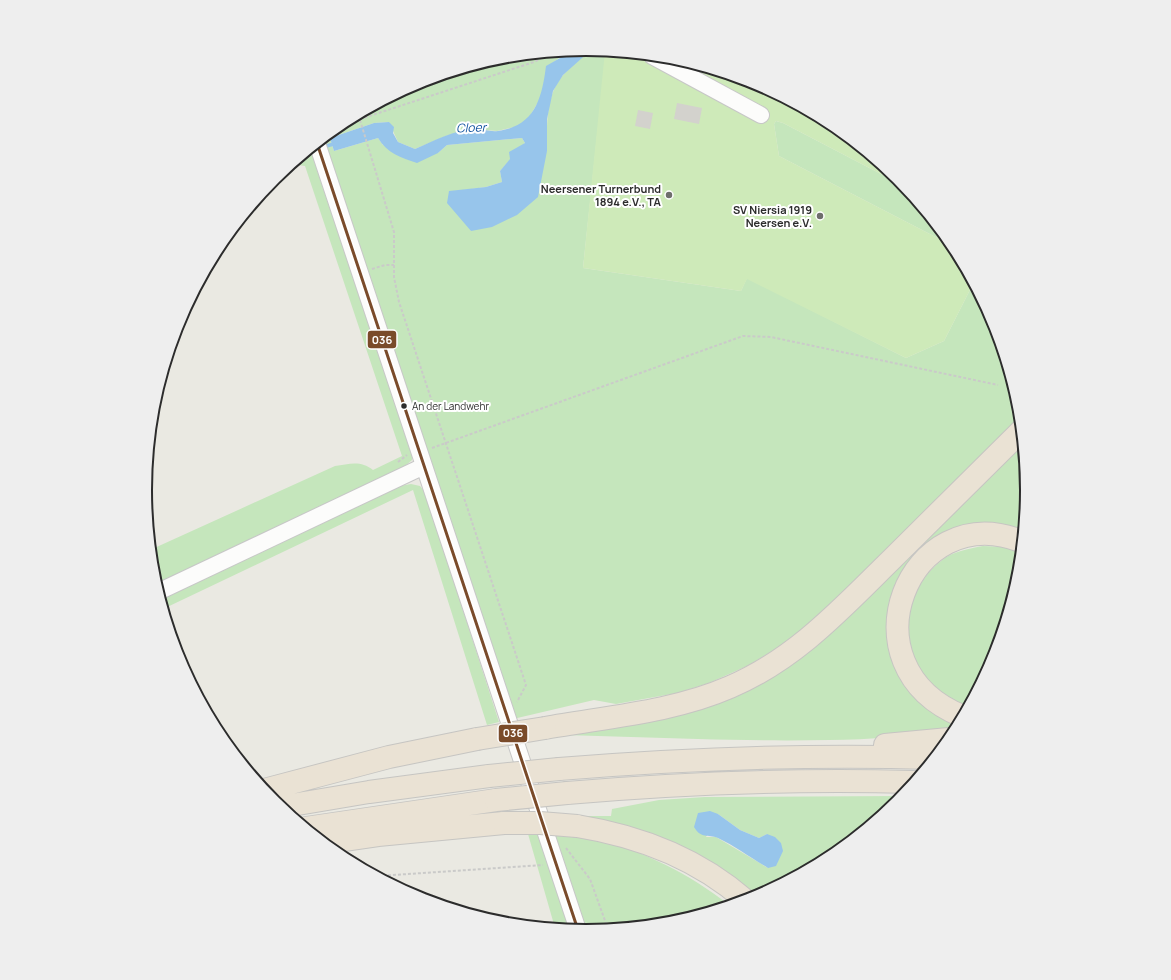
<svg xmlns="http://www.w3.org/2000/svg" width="1171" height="980" viewBox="0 0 1171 980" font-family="Manrope,sans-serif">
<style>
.green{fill:#c5e6bc;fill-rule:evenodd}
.pitch{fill:#ceeab9}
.water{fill:#97c5eb}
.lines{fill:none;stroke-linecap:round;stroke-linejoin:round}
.stream{stroke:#97c5eb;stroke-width:3.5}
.building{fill:#d3d2cd}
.minor-casing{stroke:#c7c7c7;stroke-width:18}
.highway-casing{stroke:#c6c5c2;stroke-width:24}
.path{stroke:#cacac9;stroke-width:2;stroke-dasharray:3 2;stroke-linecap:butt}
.minor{stroke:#fcfcfb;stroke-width:16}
.highway{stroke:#eae2d4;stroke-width:22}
.highway-bridge-casing{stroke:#c6c5c2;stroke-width:24;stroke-linecap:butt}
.highway-bridge{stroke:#eae2d4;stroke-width:22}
.bus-1-casing{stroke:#fff;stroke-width:6}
.bus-1{stroke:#7a4b2a;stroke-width:3}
.poi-dot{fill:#6e6e6c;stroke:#fff;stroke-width:1.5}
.bus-dot{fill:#2c2c2c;stroke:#fff;stroke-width:1.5}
.labels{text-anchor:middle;stroke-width:4;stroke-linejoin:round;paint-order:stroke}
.bus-label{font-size:10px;fill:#2c2c2c;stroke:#fff;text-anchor:start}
.poi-label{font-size:11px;font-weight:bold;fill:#2c2c2c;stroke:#fff;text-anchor:end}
.water-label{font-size:12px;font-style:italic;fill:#0e519e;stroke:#fff}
.rim{fill:none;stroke:#2c2c2c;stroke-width:2}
.line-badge{stroke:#fff;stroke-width:1.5}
.badge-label{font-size:11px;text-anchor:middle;font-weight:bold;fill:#fff}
</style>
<rect width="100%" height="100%" fill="#eae9e2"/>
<path class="green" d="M 591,50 L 606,51 L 583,268 L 741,291 L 747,278 L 906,358 L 944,341 L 973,284 L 993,321 L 1018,404 L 1020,422 L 872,568 L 809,624 L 779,647 L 747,666 L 709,683 L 677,693 L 616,704 L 594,700 L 513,719 L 321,140 C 371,99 436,72 499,58 C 521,53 546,53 569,51 L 551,64 L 540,99 L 528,119 L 519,126 L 497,131 L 473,129 L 446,136 L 415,149 L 398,142 L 389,122 L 374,123 L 330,138 L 334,151 L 378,138 L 383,145 L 438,153 L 447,145 L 522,138 L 525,143 L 500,171 L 502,182 L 486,187 L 449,192 L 471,231 L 547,151 C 547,125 545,95 564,74 C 572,65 582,58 591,50 Z
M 776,121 L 783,123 L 904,186 L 953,246 L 779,156 L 774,124 Z
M 310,149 L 412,453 L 412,460 L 405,466 L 156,587 L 153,574 L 159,571 L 150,550 L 335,466 C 349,464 361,460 373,470 L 402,456 L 305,166 L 290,164 Z
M 1022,440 L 1026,490 L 1022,536 L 931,548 L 891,638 L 960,721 L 953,733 C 912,735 870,740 829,740 C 741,742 653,737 565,735 L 755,685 Z
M 411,484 L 420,486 L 425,492 L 499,722 L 487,725 L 413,490 L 163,609 L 160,598 L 400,486 Z
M 983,546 L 1006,547 L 1020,552 L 1018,576 L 993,659 L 967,707 C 952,699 936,691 925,677 C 918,666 907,649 907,636 C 907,607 918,579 941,561 C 953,551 968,549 983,546 Z
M 903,796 L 889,809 L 873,817 L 853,838 L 830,857 L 754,898 L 576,816 L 611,816 L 612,809 L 659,800 L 705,797 ZM 718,814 L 740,830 L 759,838 L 767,834 L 768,868 L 716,837 L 706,837 Z
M 528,834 C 549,835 574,833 595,838 C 643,851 690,874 729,905 L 671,923 L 585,931 L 555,928 Z"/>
<path class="pitch" d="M 605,51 L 635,54 L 763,123 L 765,112 L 677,65 L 680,60 L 754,83 L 831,123 L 897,178 L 904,186 L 783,123 L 776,121 L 774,124 L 779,156 L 953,246 L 973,284 L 944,341 L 906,358 L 747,279 L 741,291 L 583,268 Z"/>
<path class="water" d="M 586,49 L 591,50 L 563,75 L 553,91 L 547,119 L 547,151 L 538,197 L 517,215 L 492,227 L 471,231 L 447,203 L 449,191 L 486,187 L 502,182 L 500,171 L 510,159 L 509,152 L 525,143 L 522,138 L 447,145 L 438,153 L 417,163 C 401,158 387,153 378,138 L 334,151 L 330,138 L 374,123 L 389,122 L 394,127 L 393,133 L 398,142 L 415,149 C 433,141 454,130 474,129 C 482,129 490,132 498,131 C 535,126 542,98 546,66 L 560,58 L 569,51 Z
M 710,811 L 718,814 L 740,830 L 759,838 L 767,834 L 775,837 L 781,843 L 783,851 L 776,866 L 768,868 C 751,858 735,846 718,838 C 708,834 701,839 694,827 L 698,813 Z"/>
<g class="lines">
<path class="stream" d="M 323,147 L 337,143
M 307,151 L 315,149"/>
</g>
<path class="building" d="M 677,103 L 702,108 L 699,124 L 674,119 Z
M 638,110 L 653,113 L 650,129 L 635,126 Z"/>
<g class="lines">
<defs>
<path id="minor" d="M 652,56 L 761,115
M 317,143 L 578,930
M 158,592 L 424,466"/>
<path id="highway" d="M 962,716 C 840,666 909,497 1021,541
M 545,728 C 606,717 673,712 730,687 C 796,659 842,608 892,559 C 935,516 978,474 1021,431
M 885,745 L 949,739
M 559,769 C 684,759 808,754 933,758
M 264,790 L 389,757 L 477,739
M 567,793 C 683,783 798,779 913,782
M 280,807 L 369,792 L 489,776
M 577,826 C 639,836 697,858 745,900
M 306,828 L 496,800
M 323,843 L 378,835 L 504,823"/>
</defs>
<use href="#minor" class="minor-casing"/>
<use href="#highway" class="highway-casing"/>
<path class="path" d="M 360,120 L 394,232 L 394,277 L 399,302 L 526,685 L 517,702
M 336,127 L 534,62 L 554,52
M 372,269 L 385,265 L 394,265
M 432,448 L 743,336 L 771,337 L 998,385
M 398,462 L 407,455
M 566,848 L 590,879 L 608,929
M 378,876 L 543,865"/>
<use href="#minor" class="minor"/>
<use href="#highway" class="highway"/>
<defs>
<path id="highway-bridge" d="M 477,739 L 545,728
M 489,776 L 559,769
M 496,800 L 567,793
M 504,823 L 540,823 L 577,826"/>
</defs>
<use href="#highway-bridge" class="highway-bridge-casing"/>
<use href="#highway-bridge" class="highway-bridge"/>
<defs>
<path id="bus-1" d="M 317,143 L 578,930"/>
</defs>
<use href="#bus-1" class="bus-1-casing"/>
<use href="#bus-1" class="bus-1"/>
</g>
<g class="poi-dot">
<circle cx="669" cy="195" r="4"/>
<circle cx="820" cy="216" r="4"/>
</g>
<circle class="bus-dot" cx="404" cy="406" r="3.5"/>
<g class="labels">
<g class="bus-label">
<text x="412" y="410">An der Landwehr</text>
</g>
<g class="poi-label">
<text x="661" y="193">Neersener Turnerbund<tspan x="661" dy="13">1894 e.V., TA</tspan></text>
<text x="812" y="214">SV Niersia 1919<tspan x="812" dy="13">Neersen e.V.</tspan></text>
</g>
<g class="water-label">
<text transform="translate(471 128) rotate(-2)" y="4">Cloer</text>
</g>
</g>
<path d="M0 0H1171V980H0ZM152 490a434 434 0 1 1 868 0a434 434 0 1 1-868 0Z" fill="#eee" fill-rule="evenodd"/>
<path class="rim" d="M152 490a434 434 0 1 1 868 0a434 434 0 1 1-868 0Z"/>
<g class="line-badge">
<rect x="367" y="330" width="30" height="19" rx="4" fill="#7a4b2a"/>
<rect x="498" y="724" width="30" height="19" rx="4" fill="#7a4b2a"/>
</g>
<g class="badge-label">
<text x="382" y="344">036</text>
<text x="513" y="737">036</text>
</g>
</svg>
